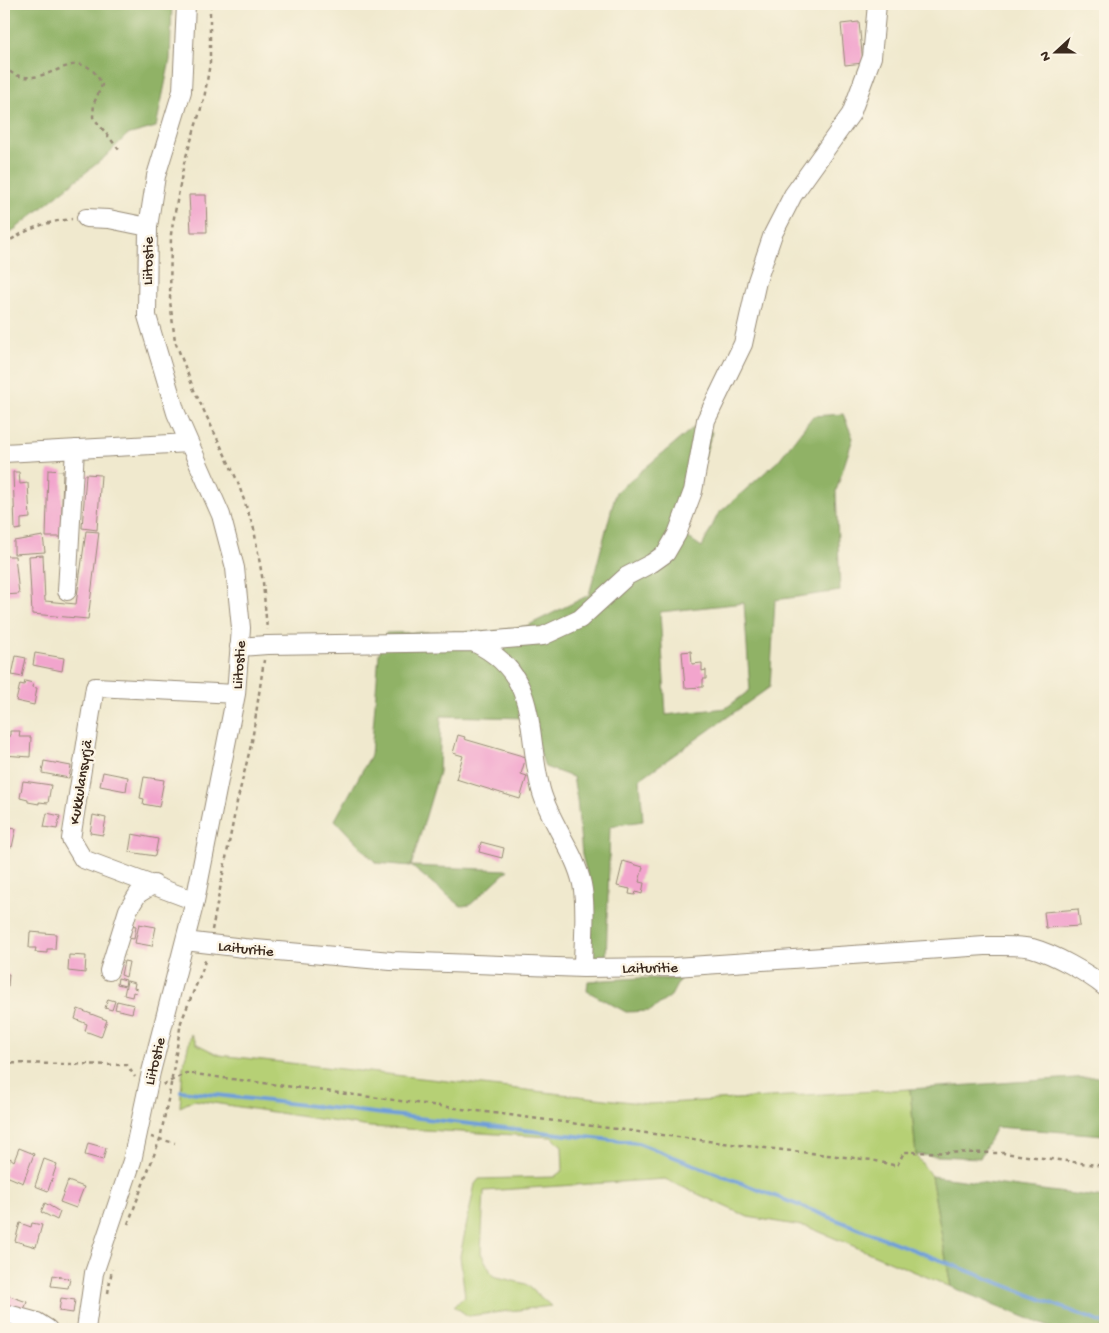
<svg xmlns="http://www.w3.org/2000/svg" width="1109" height="1333" viewBox="0 0 1109 1333" font-family="'Gochi Hand',sans-serif">
<style>
.green{fill:#b6d075;stroke:#787d4a}
.forest{fill:#90b266;stroke:#666e42;fill-rule:evenodd}
.lines{fill:none;stroke-linecap:round;stroke-linejoin:round}
.stream{stroke:#709fd9;stroke-width:4}
.building{fill:#f2a5cd}
.minor-casing{stroke:#968a76;stroke-width:20}
.path{stroke:#968a76;stroke-width:2.5;stroke-dasharray:4 4;stroke-linecap:butt}
.minor{stroke:#fff;stroke-width:18}
.labels{text-anchor:middle;stroke-width:5;stroke-linejoin:round;paint-order:stroke}
.street-label{font-size:15px;fill:#3b2a1e;stroke:#fcf5e5}
</style>
<rect width="100%" height="100%" fill="#fcf5e5"/>
<filter id="ink" filterUnits="userSpaceOnUse"><feTurbulence type="fractalNoise" baseFrequency=".02" numOctaves="2"/><feDisplacementMap in="SourceGraphic" scale="10" xChannelSelector="R" yChannelSelector="G"/><feConvolveMatrix kernelMatrix="1 2 1 2 8 2 1 2 1" color-interpolation-filters="sRGB"/></filter>
<filter id="wash" filterUnits="userSpaceOnUse"><feTurbulence type="fractalNoise" baseFrequency=".0096" numOctaves="4" result="noise"/><feDisplacementMap in="SourceGraphic" scale="20" xChannelSelector="R" yChannelSelector="G"/><feGaussianBlur stdDeviation="1.12" result="paint"/><feColorMatrix in="noise" values="0 0 0 0 0 0 0 0 0 0 0 0 0 0 0 0 0 1.4 0 .05"/><feComposite in="paint" operator="in"/></filter>
<g filter="url(#wash)">
<rect width="100%" height="100%" fill="#f0e9ce"/>
<path class="green" d="M 191,1034 L 197,1044 L 219,1055 L 649,1104 L 910,1089 L 916,1155 L 931,1176 L 951,1287 L 808,1227 L 748,1217 L 665,1179 L 484,1191 L 481,1253 L 493,1276 L 526,1284 L 551,1306 L 468,1316 L 454,1306 L 465,1296 L 460,1256 L 475,1184 L 479,1179 L 554,1177 L 563,1170 L 562,1146 L 552,1137 L 370,1127 L 194,1100 L 180,1107 L 183,1067 Z"/>
<path class="forest" d="M 4,4 L 172,4 L 170,60 L 156,127 L 127,135 L 105,157 L 4,238 Z
M 843,414 L 853,438 L 836,491 L 840,591 L 775,600 L 770,687 L 640,779 L 643,821 L 610,826 L 606,964 L 591,964 L 591,889 L 582,855 L 577,799 L 573,777 L 545,767 L 529,718 L 441,716 L 439,772 L 411,866 L 508,870 L 470,905 L 461,906 L 411,866 L 376,863 L 335,820 L 371,755 L 379,653 L 386,633 L 496,631 L 527,626 L 589,595 L 616,492 L 693,428 L 712,432 L 681,533 L 702,547 L 718,514 L 778,461 L 813,416 ZM 744,603 L 750,690 L 726,708 L 666,715 L 660,612 Z
M 640,978 L 680,979 L 671,996 L 650,1011 L 626,1012 L 587,991 L 588,981 Z
M 1105,1076 L 1105,1135 L 996,1127 L 980,1158 L 916,1155 L 910,1089 Z
M 931,1176 L 1105,1198 L 1105,1329 L 1054,1329 L 951,1287 Z"/>
<g class="lines">
<path class="stream" d="M 181,1091 L 638,1143 L 1105,1324"/>
</g>
<g id="blocks">
<path class="building" d="M 859,22 L 863,63 L 845,65 L 841,24 Z
M 189,195 L 206,195 L 207,232 L 191,232 Z
M 48,470 L 63,471 L 61,537 L 46,537 Z
M 13,472 L 19,472 L 20,484 L 28,483 L 30,518 L 21,519 L 21,529 L 15,530 Z
M 86,474 L 101,475 L 97,530 L 82,528 Z
M 86,531 L 99,532 L 88,619 L 32,614 L 29,556 L 43,555 L 45,601 L 76,604 Z
M 43,536 L 45,552 L 14,554 L 14,541 Z
M 4,556 L 15,556 L 19,594 L 4,595 Z
M 691,651 L 692,664 L 702,663 L 702,671 L 706,670 L 706,679 L 703,679 L 703,687 L 685,688 L 682,652 Z
M 35,653 L 64,658 L 62,671 L 33,665 Z
M 16,656 L 26,658 L 22,677 L 12,675 Z
M 25,681 L 33,683 L 32,687 L 37,688 L 34,705 L 16,701 L 20,684 L 24,685 Z
M 10,731 L 20,731 L 19,737 L 31,737 L 30,757 L 4,755 L 4,736 L 10,736 Z
M 458,735 L 465,737 L 464,739 L 526,757 L 521,774 L 527,776 L 520,799 L 456,779 L 463,756 L 453,753 Z
M 44,761 L 71,766 L 69,778 L 42,773 Z
M 103,772 L 128,777 L 126,791 L 100,786 Z
M 144,777 L 164,780 L 159,807 L 143,804 L 144,799 L 140,798 Z
M 23,781 L 51,785 L 48,803 L 39,802 L 39,804 L 28,802 L 28,800 L 20,798 Z
M 47,813 L 60,816 L 57,829 L 44,827 Z
M 93,815 L 106,818 L 103,835 L 90,833 Z
M 4,827 L 16,829 L 12,847 L 4,845 Z
M 132,834 L 158,839 L 155,856 L 129,852 Z
M 481,842 L 504,848 L 502,858 L 479,852 Z
M 623,861 L 643,867 L 639,882 L 644,883 L 642,894 L 636,892 L 635,895 L 629,894 L 630,889 L 617,886 Z
M 1078,909 L 1080,926 L 1046,928 L 1044,912 Z
M 139,924 L 156,927 L 152,946 L 135,943 Z
M 131,925 L 136,926 L 134,939 L 128,938 Z
M 30,932 L 56,934 L 55,949 L 47,949 L 47,953 L 35,952 L 36,948 L 29,948 Z
M 69,955 L 86,956 L 85,973 L 68,971 Z
M 124,961 L 129,962 L 126,977 L 121,975 Z
M 4,974 L 9,974 L 8,986 L 4,986 Z
M 118,978 L 126,980 L 125,986 L 117,984 Z
M 127,981 L 135,983 L 134,988 L 137,989 L 136,993 L 133,992 L 132,997 L 124,995 Z
M 108,999 L 115,1001 L 112,1010 L 105,1008 Z
M 117,1001 L 134,1005 L 132,1013 L 115,1009 Z
M 78,1009 L 107,1020 L 101,1037 L 85,1031 L 87,1024 L 75,1019 Z
M 88,1143 L 106,1148 L 103,1160 L 85,1155 Z
M 19,1148 L 34,1154 L 23,1183 L 4,1175 L 10,1158 L 14,1161 Z
M 44,1159 L 57,1164 L 48,1191 L 35,1186 Z
M 68,1181 L 84,1187 L 76,1208 L 60,1202 Z
M 45,1203 L 60,1212 L 57,1220 L 41,1212 Z
M 20,1223 L 31,1227 L 32,1223 L 42,1225 L 36,1247 L 15,1241 Z
M 53,1275 L 70,1279 L 68,1288 L 51,1286 Z
M 4,1294 L 27,1302 L 22,1315 L 4,1308 Z
M 61,1298 L 75,1300 L 73,1313 L 59,1311 Z"/>
</g>
</g>
<g filter="url(#ink)">
<use href="#blocks" fill-opacity="0" stroke="#968a76" stroke-width="1"/>
<g class="lines">
<defs>
<path id="minor" d="M 86,218 L 109,219 L 148,227
M 4,453 L 189,443
M 67,591 L 75,449
M 473,642 C 541,674 525,729 541,790 C 550,823 575,851 582,884 C 587,908 583,943 583,968
M 239,647 L 267,645 L 473,642 L 543,636 L 580,619 L 627,576 L 652,563 L 666,553 L 677,534 L 693,491 L 706,420 L 743,344 L 757,281 L 773,234 L 793,195 L 851,114 L 872,57 L 877,4
M 195,901 L 83,859 L 71,839 L 95,687 L 236,694
M 185,941 L 244,948 L 391,961 L 583,968 L 675,967 L 985,946 C 1000,946 1018,945 1032,948 C 1054,954 1088,973 1105,987
M 109,971 L 128,910 L 138,894 L 154,884
M 4,1313 L 37,1322 L 48,1329
M 86,1329 L 94,1273 L 132,1161 L 151,1072 L 195,901 L 236,694 L 241,628 L 235,568 L 221,515 L 176,413 L 147,316 L 148,227 L 156,176 L 182,91 L 186,4"/>
</defs>
<use href="#minor" class="minor-casing"/>
<path class="path" d="M 210,4 L 210,63 L 204,99 L 184,163 L 171,234 L 170,301 L 175,341 L 194,390 L 237,480 L 254,529 L 263,582 L 267,630
M 4,66 C 7,69 12,74 16,75 C 51,88 81,38 102,85 L 94,103 L 93,117 L 120,151
M 4,244 C 28,229 44,222 72,219
M 212,930 L 237,802 L 252,741 L 264,660
M 4,1063 L 127,1065 L 135,1077
M 163,1085 L 186,1073 L 739,1145 L 872,1160 L 897,1166 L 904,1152 L 1003,1153 L 1105,1166
M 151,1137 L 175,1143
M 128,1224 L 160,1139 L 170,1090 L 181,1022 L 202,971 L 206,957
M 108,1293 L 112,1269"/>
<use href="#minor" class="minor"/>
</g>
</g>
<g class="labels">
<g class="street-label">
<text transform="translate(147 261) rotate(-89)" y="5">Liitostie</text>
<text transform="translate(238 665) rotate(-86)" y="5">Liitostie</text>
<text transform="translate(80 782) rotate(-81)" y="5">Kukkulansyrjä</text>
<text transform="translate(246 948) rotate(6)" y="5">Laituritie</text>
<text transform="translate(650 967) rotate(-1)" y="5">Laituritie</text>
<text transform="translate(154 1061) rotate(-76)" y="5">Liitostie</text>
</g>
</g>
<rect width="1109" height="1333" fill="none" stroke="#fcf5e5" stroke-width="20"/>
<g transform="translate(1056 52) rotate(249)" stroke="#fcf5e5" stroke-width="4" paint-order="stroke">
<path d="M0-4L9 19L0 12L-9 19Z" fill="#3b2a1e"/>
<text y="-8" font-size="14" font-weight="bold" text-anchor="middle" fill="#3b2a1e">N</text>
</g>
</svg>
